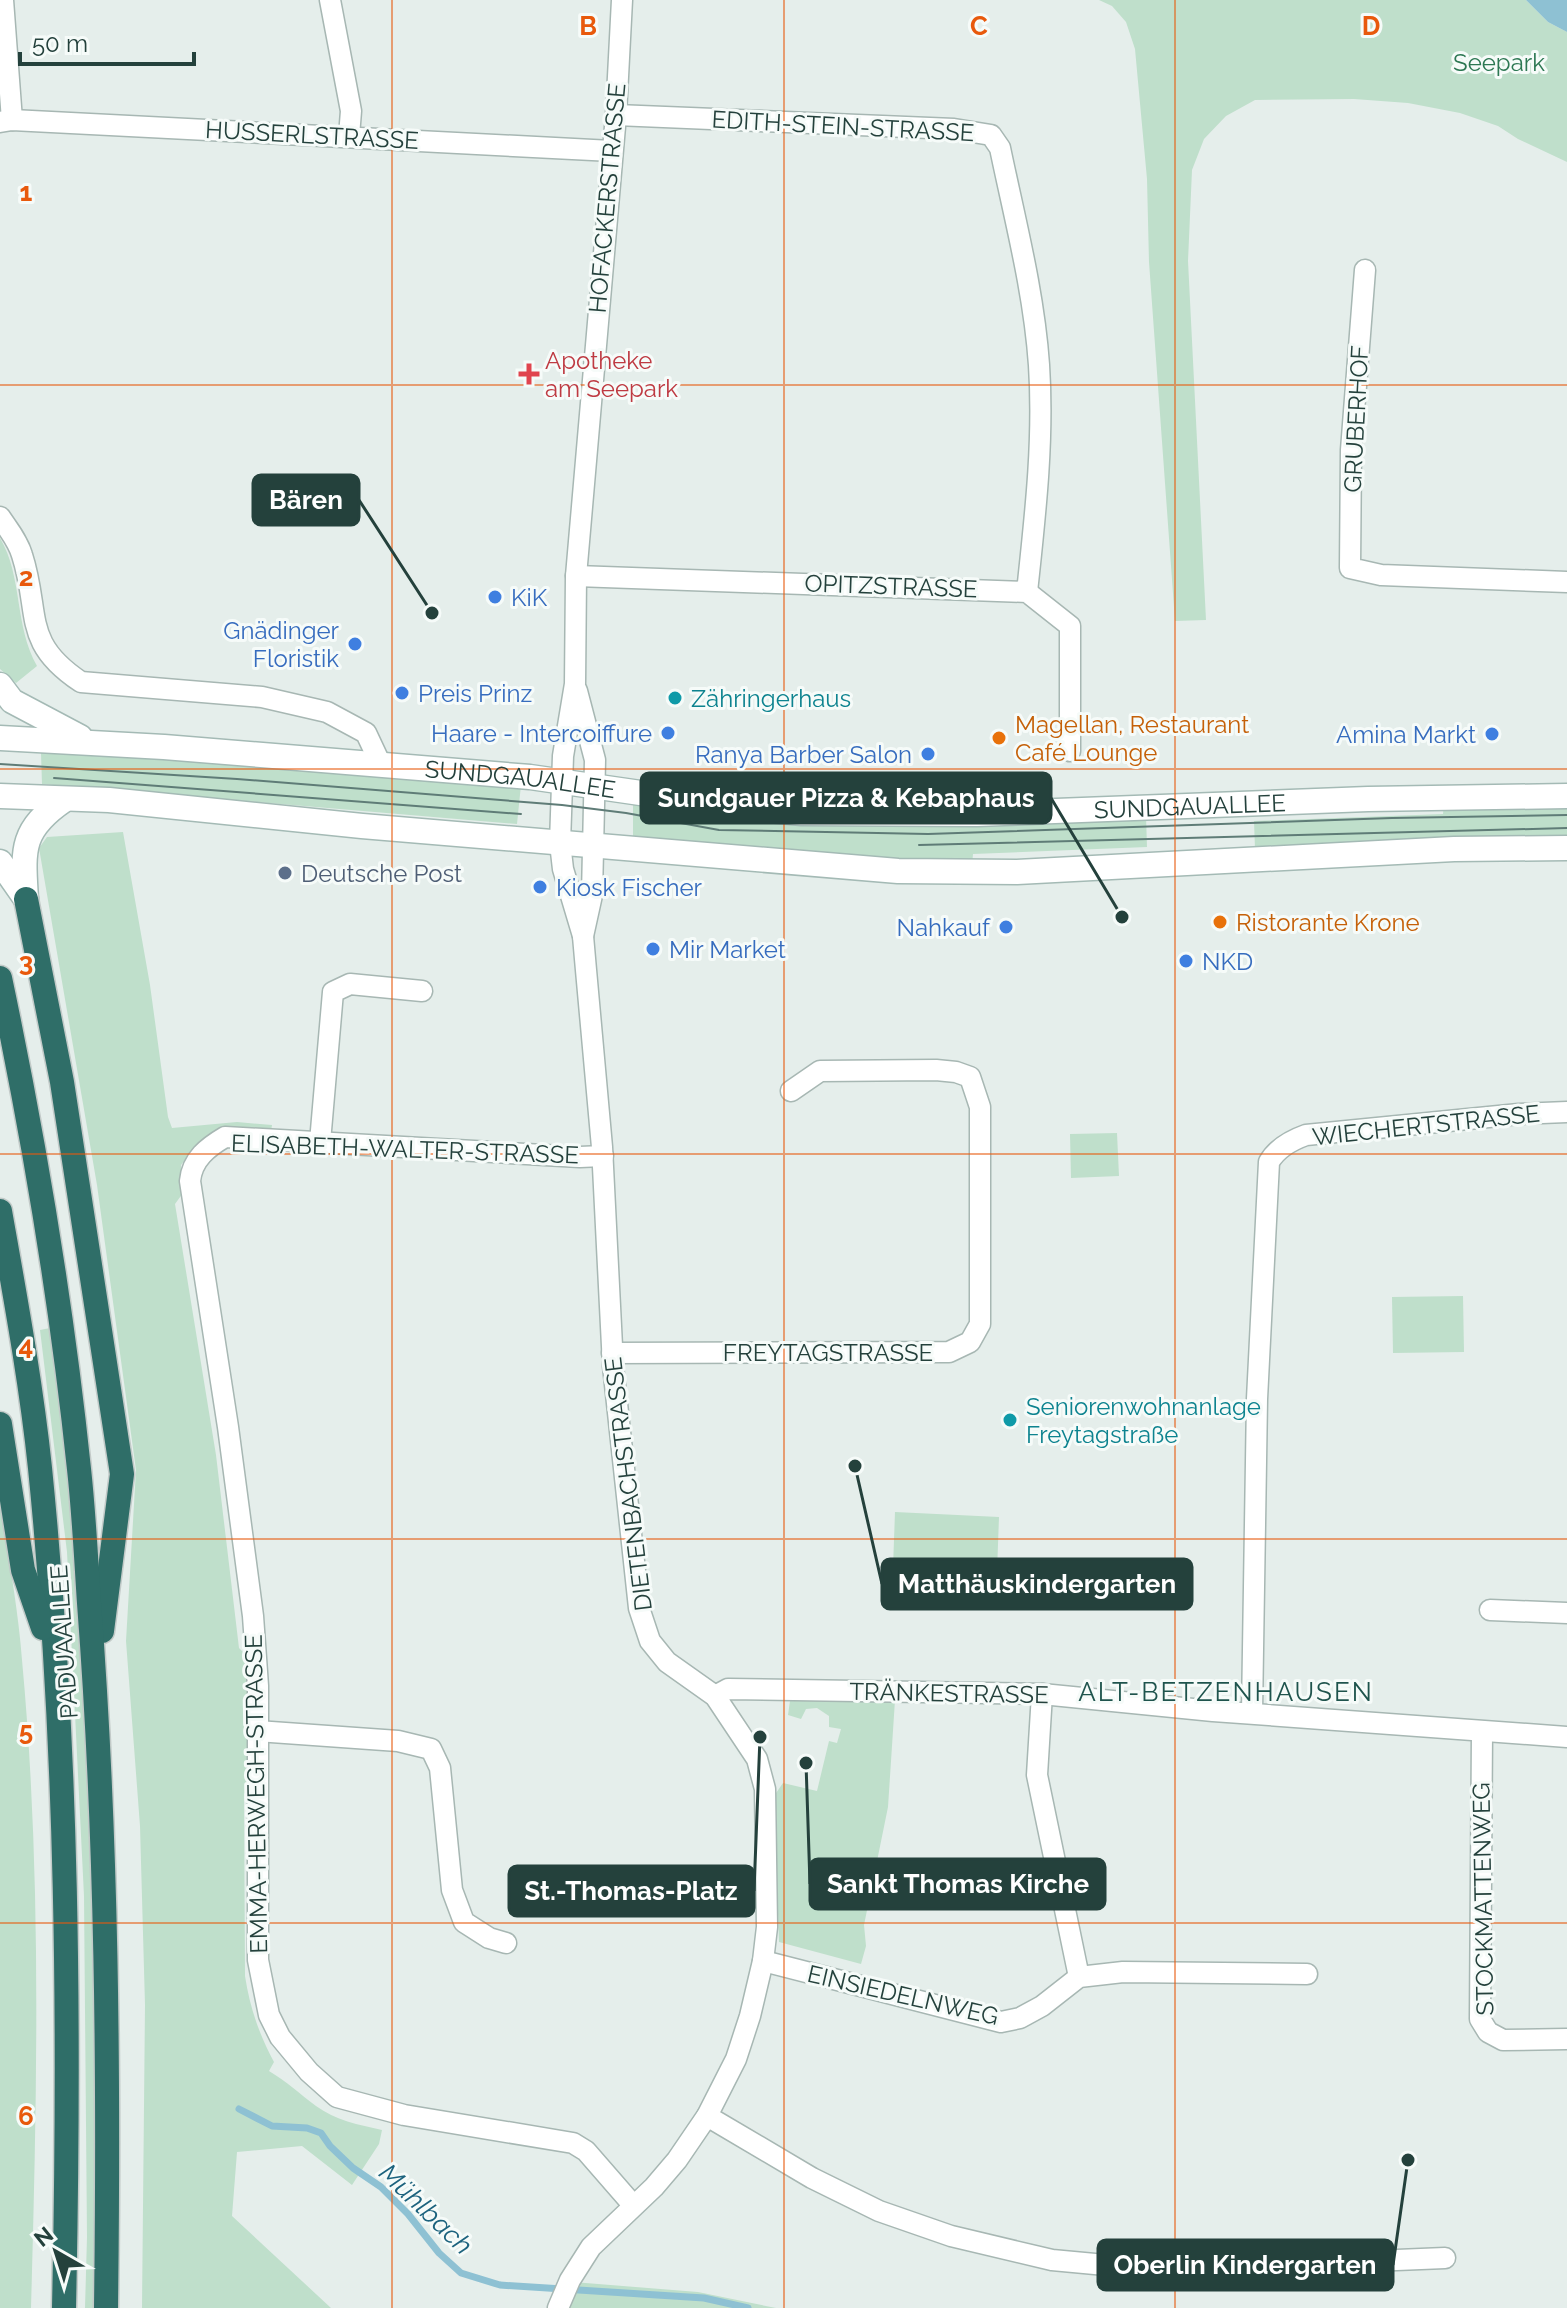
<svg xmlns="http://www.w3.org/2000/svg" width="1567" height="2308" viewBox="0 0 1567 2308" font-family="Raleway,sans-serif">
<style>
.green{fill:#bfdfcb}
.water{fill:#8ec1d3}
.lines{fill:none;stroke-linecap:round;stroke-linejoin:round}
.stream{stroke:#8ec1d3;stroke-width:7}
.street-casing{stroke:#a7b7b3;stroke-width:23}
.secondary-casing{stroke:#a4bab5;stroke-width:27}
.highway-casing{stroke:#c2cac8;stroke-width:27}
.street{stroke:#fff;stroke-width:20}
.secondary{stroke:#fff;stroke-width:24}
.highway{stroke:#2f6e68;stroke-width:24}
.tram{stroke:#5f7c77;stroke-width:2}
.grid{fill:none;stroke:#e8590c;stroke-width:2;stroke-opacity:0.55}
.health-dot{fill:#e0444e;stroke:#f6fbf9;stroke-width:3}
.shop-dot{fill:#3f7fe0;stroke:#f6fbf9;stroke-width:3}
.culture-dot{fill:#0f9aa8;stroke:#f6fbf9;stroke-width:3}
.food-dot{fill:#e8710a;stroke:#f6fbf9;stroke-width:3}
.service-dot{fill:#5c6f8a;stroke:#f6fbf9;stroke-width:3}
.labels{text-anchor:middle;dominant-baseline:central;stroke-width:6;stroke-linejoin:round;paint-order:stroke}
.park-label{font-size:24px;fill:#2d7853;stroke:#f6fbf9}
.street-label{font-size:24px;fill:#24413c;stroke:#f6fbf9}
.health-label{font-size:24px;fill:#be3a42;stroke:#f6fbf9;text-anchor:start}
.shop-label{font-size:24px;fill:#366cbe;stroke:#f6fbf9;text-anchor:start}
.culture-label{font-size:24px;fill:#0d838f;stroke:#f6fbf9;text-anchor:start}
.food-label{font-size:24px;fill:#c56008;stroke:#f6fbf9;text-anchor:start}
.service-label{font-size:24px;fill:#4e5e75;stroke:#f6fbf9;text-anchor:start}
.neighbourhood-label{font-size:26px;letter-spacing:2px;fill:#1f544d;stroke:#f6fbf9}
.water-label{font-size:26px;font-style:italic;fill:#1d637e;stroke:#f6fbf9}
.grid-label{font-size:26px;text-anchor:middle;font-weight:bold;fill:#e8590c;stroke:#f6fbf9;stroke-width:6;stroke-linejoin:round;paint-order:stroke}
.leader{fill:none;stroke:#24413c;stroke-width:3}
.callout-dot{fill:#24413c;stroke:#f6fbf9;stroke-width:3}
.callout{fill:#24413c;stroke:#24413c;stroke-width:3}
.callout-label{font-size:26px;text-anchor:middle;font-weight:bold;fill:#fff}
</style>
<rect width="100%" height="100%" fill="#e5eeeb"/>
<g class="green">
<polygon points="1099,0 1526,0 1548,22 1567,32 1567,162 1518,139 1498,126 1460,113 1408,103 1354,99 1255,100 1226,116 1204,139 1192,170 1188,261 1206,620 1175,621 1149,262 1147,179 1135,49 1126,22 1112,6"/>
<path d="M0 538C23 577 14 626 37 666L16 683 0 669Z"/>
<polygon points="41,753 112,754 473,785 521,785 517,824 42,784"/>
<polygon points="633,801 1146,816 1147,847 973,854 972,865 633,839"/>
<polygon points="1444,803 1567,805 1567,840 1255,849 1254,821 1443,814"/>
<path d="M123 832 150 985 168 1117 172 1128 237 1122 272 1125 271 1132 212 1134 196 1146 181 1165 183 1193 175 1204 216 1455 239 1648 247 1656 252 1784 244 1794 245 1976C250 2008 259 2034 274 2062L269 2071C286 2081 300 2094 316 2106 335 2120 359 2125 382 2130L379 2144 352 2185 302 2146 237 2152 232 2216 331 2308H142L145 2005 140 1826 126 1641 136 1470 97 1185 39 848 47 837Z"/>
<polygon points="1117,1133 1119,1176 1071,1178 1070,1134"/>
<polygon points="1463,1296 1464,1352 1393,1353 1392,1297"/>
<polygon points="50,1328 77,1549 94,1894 94,2308 85,2308 87,2237 84,1896 67,1552 40,1330"/>
<path d="M0 1503C8 1555 18 1607 22 1660 42 1875 37 2092 31 2308H0Z"/>
<polygon points="895,1512 999,1517 997,1572 893,1568"/>
<polygon points="801,1699 895,1700 888,1807 864,1925 866,1946 861,1964 779,1942 774,1796 783,1783 817,1791 829,1741 837,1743 841,1729 829,1727 829,1716 817,1708 806,1709 801,1719 788,1715 790,1701"/>
<polygon points="573,2282 698,2292 776,2308 569,2308"/>
</g>
<polygon class="water" points="1526,0 1567,0 1567,32 1548,22"/>
<g class="lines">
<polyline class="stream" points="239,2109 272,2126 307,2128 321,2133 330,2146 353,2168 381,2187 408,2214 439,2253 461,2273 500,2285 704,2298 748,2308"/>
<g class="street-casing">
<g id="street">
<polyline points="3,0 12,120"/>
<polyline points="330,0 351,111 349,136"/>
<path d="M616 115 954 129 991 135 1000 148C1015 220 1034 292 1039 365 1044 441 1035 517 1027 592"/>
<polyline points="0,122 12,120 612,151"/>
<polyline points="1365,270 1351,450 1350,568 1381,575 1567,582"/>
<path d="M0 517C8 529 18 541 22 555 41 614 21 642 81 682L262 697 327 712 366 733 381 765"/>
<polyline points="576,576 1027,592 1070,626 1070,751"/>
<polyline points="577,691 595,760 592,895 583,936"/>
<polyline points="320,1142 333,992 350,984 422,991"/>
<path d="M603 1156 580 1157 225 1137C208 1147 192 1159 190 1181L228 1427 253 1616 258 1686V1960L269 2015 280 2037 309 2072 337 2097 404 2115 573 2143 586 2151 633 2205"/>
<polyline points="612,1353 949,1352 970,1342 980,1324 980,1107 970,1077 956,1072 936,1070 820,1071 791,1091"/>
<polyline points="1490,1610 1567,1613"/>
<polyline points="1042,1694 1037,1775 1079,1977"/>
<polyline points="715,1696 728,1689 1042,1694 1213,1711 1567,1737"/>
<path d="M1252 1712 1257 1399 1269 1162C1277 1148 1292 1140 1306 1135L1519 1114 1567 1112"/>
<polyline points="257,1731 398,1741 431,1749 440,1768 452,1890 464,1922 489,1938 506,1943"/>
<polyline points="1482,1732 1480,2019 1488,2032 1503,2040 1567,2039"/>
<polyline points="763,1961 1001,2022 1020,2018 1042,2006 1079,1977 1123,1972 1307,1974"/>
<polyline points="707,2116 812,2178 879,2211 951,2236 1052,2260 1159,2270 1445,2258"/>
<polyline points="558,2308 570,2280 591,2247 654,2187 677,2160 707,2116 736,2059 750,2016 763,1961 767,1927 765,1789 757,1759 715,1696 667,1662 650,1641 639,1608 613,1366 602,1147 586,970 583,936 563,869 560,843 563,756 575,684 576,576 616,115 622,0"/>
</g>
</g>
<g class="secondary-casing">
<g id="secondary">
<polyline points="0,685 12,701 80,737"/>
<path id="s1" d="M0 738 164 747 530 777 744 808 802 813 977 814 1368 799 1567 796"/>
<polyline points="0,796 109,800 362,826 898,871 1017,872 1454,849 1567,848"/>
<polyline points="0,862 26,899"/>
<path d="M26 899C23 850 20 830 64 800"/>
</g>
</g>
<g class="highway-casing">
<g id="highway">
<polyline points="26,899 62,1082 122,1474 102,1631"/>
<path d="M0 978C34 1139 62 1306 79 1469 84 1514 86 1558 89 1603 107 1838 109 2073 106 2308"/>
<path d="M0 1211C15 1296 31 1382 40 1468 68 1746 70 2029 64 2308"/>
<polyline points="0,1424 23,1570 43,1628"/>
</g>
</g>
<use href="#street" class="street"/>
<use href="#secondary" class="secondary"/>
<use href="#highway" class="highway"/>
<g class="tram">
<polyline points="0,764 237,779 562,805 626,813 719,830 928,834 1392,818 1567,815"/>
<polyline points="54,778 521,814"/>
<polyline points="919,845 1567,828"/>
</g>
</g>
<path class="grid" d="M392 0V2308M784 0V2308M1175 0V2308M0 385H1567M0 769H1567M0 1154H1567M0 1539H1567M0 1923H1567"/>
<path class="health-dot" d="M525 362h8v8h8v8h-8v8h-8v-8h-8v-8h8z"/>
<g class="shop-dot">
<circle cx="495" cy="597" r="8"/>
<circle cx="355" cy="644" r="8"/>
<circle cx="402" cy="693" r="8"/>
<circle cx="668" cy="733" r="8"/>
<circle cx="1492" cy="734" r="8"/>
<circle cx="928" cy="754" r="8"/>
<circle cx="540" cy="887" r="8"/>
<circle cx="1006" cy="927" r="8"/>
<circle cx="653" cy="949" r="8"/>
<circle cx="1186" cy="961" r="8"/>
</g>
<g class="culture-dot">
<circle cx="675" cy="698" r="8"/>
<circle cx="1010" cy="1420" r="8"/>
</g>
<g class="food-dot">
<circle cx="999" cy="738" r="8"/>
<circle cx="1220" cy="922" r="8"/>
</g>
<circle class="service-dot" cx="285" cy="873" r="8"/>
<g class="labels">
<g class="park-label">
<text x="1499" y="62">Seepark</text>
</g>
<g class="street-label">
<text transform="translate(843 126) rotate(3)">EDITH-STEIN-STRASSE</text>
<text transform="translate(312 135) rotate(3)">HUSSERLSTRASSE</text>
<text transform="translate(607 198) rotate(-85)">HOFACKERSTRASSE</text>
<text transform="translate(1356 419) rotate(-87)">GRUBERHOF</text>
<text transform="translate(891 586) rotate(2)">OPITZSTRASSE</text>
<text stroke="none"><textPath href="#s1" startOffset="522">SUNDGAUALLEE</textPath></text>
<text stroke="none"><textPath href="#s1" startOffset="1194">SUNDGAUALLEE</textPath></text>
<text transform="translate(1426 1125) rotate(-6)">WIECHERTSTRASSE</text>
<text transform="translate(405 1149) rotate(2)">ELISABETH-WALTER-STRASSE</text>
<text x="828" y="1352">FREYTAGSTRASSE</text>
<text transform="translate(628 1484) rotate(-97)">DIETENBACHSTRASSE</text>
<text transform="translate(64 1642) rotate(-94)">PADUAALLEE</text>
<text transform="translate(949 1693) rotate(1)">TRÄNKESTRASSE</text>
<text transform="translate(256 1794) rotate(-91)">EMMA-HERWEGH-STRASSE</text>
<text transform="translate(1483 1899) rotate(-91)">STOCKMATTENWEG</text>
<text transform="translate(903 1995) rotate(13)">EINSIEDELNWEG</text>
</g>
<g class="health-label">
<text x="545" y="360">Apotheke<tspan x="545" dy="28">am Seepark</tspan></text>
</g>
<g class="shop-label">
<text x="511" y="597">KiK</text>
<text x="339" y="630" text-anchor="end">Gnädinger<tspan x="339" dy="28">Floristik</tspan></text>
<text x="418" y="693">Preis Prinz</text>
<text x="652" y="733" text-anchor="end">Haare - Intercoiffure</text>
<text x="1476" y="734" text-anchor="end">Amina Markt</text>
<text x="912" y="754" text-anchor="end">Ranya Barber Salon</text>
<text x="556" y="887">Kiosk Fischer</text>
<text x="990" y="927" text-anchor="end">Nahkauf</text>
<text x="669" y="949">Mir Market</text>
<text x="1202" y="961">NKD</text>
</g>
<g class="culture-label">
<text x="691" y="698">Zähringerhaus</text>
<text x="1026" y="1406">Seniorenwohnanlage<tspan x="1026" dy="28">Freytagstraße</tspan></text>
</g>
<g class="food-label">
<text x="1015" y="724">Magellan, Restaurant<tspan x="1015" dy="28">Café Lounge</tspan></text>
<text x="1236" y="922">Ristorante Krone</text>
</g>
<g class="service-label">
<text x="301" y="873">Deutsche Post</text>
</g>
<g class="neighbourhood-label">
<text x="1226" y="1692">ALT-BETZENHAUSEN</text>
</g>
<g class="water-label">
<text transform="translate(426 2209) rotate(44)">Mühlbach</text>
</g>
</g>
<g class="grid-label">
<text x="588" y="35">B</text>
<text x="979" y="35">C</text>
<text x="1371" y="35">D</text>
<text x="26" y="201">1</text>
<text x="26" y="586">2</text>
<text x="26" y="971">3</text>
<text x="26" y="1355">4</text>
<text x="26" y="1740">5</text>
<text x="26" y="2125">6</text>
</g>
<path class="leader" d="M432 613L359 500M1122 917L1051 798M855 1466L882 1584M806 1763L810 1884M760 1737L754 1891M1408 2160L1393 2265"/>
<g class="callout-dot">
<circle cx="432" cy="613" r="8"/>
<circle cx="1122" cy="917" r="8"/>
<circle cx="855" cy="1466" r="8"/>
<circle cx="806" cy="1763" r="8"/>
<circle cx="760" cy="1737" r="8"/>
<circle cx="1408" cy="2160" r="8"/>
</g>
<g class="callout">
<rect x="253" y="475" width="106" height="50" rx="8"/>
<rect x="641" y="773" width="410" height="50" rx="8"/>
<rect x="882" y="1559" width="310" height="50" rx="8"/>
<rect x="810" y="1859" width="295" height="50" rx="8"/>
<rect x="509" y="1866" width="245" height="50" rx="8"/>
<rect x="1098" y="2240" width="295" height="50" rx="8"/>
</g>
<g class="callout-label">
<text x="306" y="509">Bären</text>
<text x="846" y="807">Sundgauer Pizza &amp; Kebaphaus</text>
<text x="1037" y="1593">Matthäuskindergarten</text>
<text x="958" y="1893">Sankt Thomas Kirche</text>
<text x="631" y="1900">St.-Thomas-Platz</text>
<text x="1245" y="2274">Oberlin Kindergarten</text>
</g>
<g transform="translate(56 2252) rotate(321)" stroke="#f6fbf9" stroke-width="6" paint-order="stroke">
<path d="M0-6L14 30L0 20L-14 30Z" fill="#24413c"/>
<text y="-12" font-size="22" font-weight="bold" text-anchor="middle" fill="#24413c">N</text>
</g>
<path d="M20 52v12h174v-12" fill="none" stroke="#24413c" stroke-width="4"/>
<text x="32" y="52" font-size="24" fill="#24413c" stroke="#f6fbf9" stroke-width="6" paint-order="stroke">50 m</text>
</svg>
